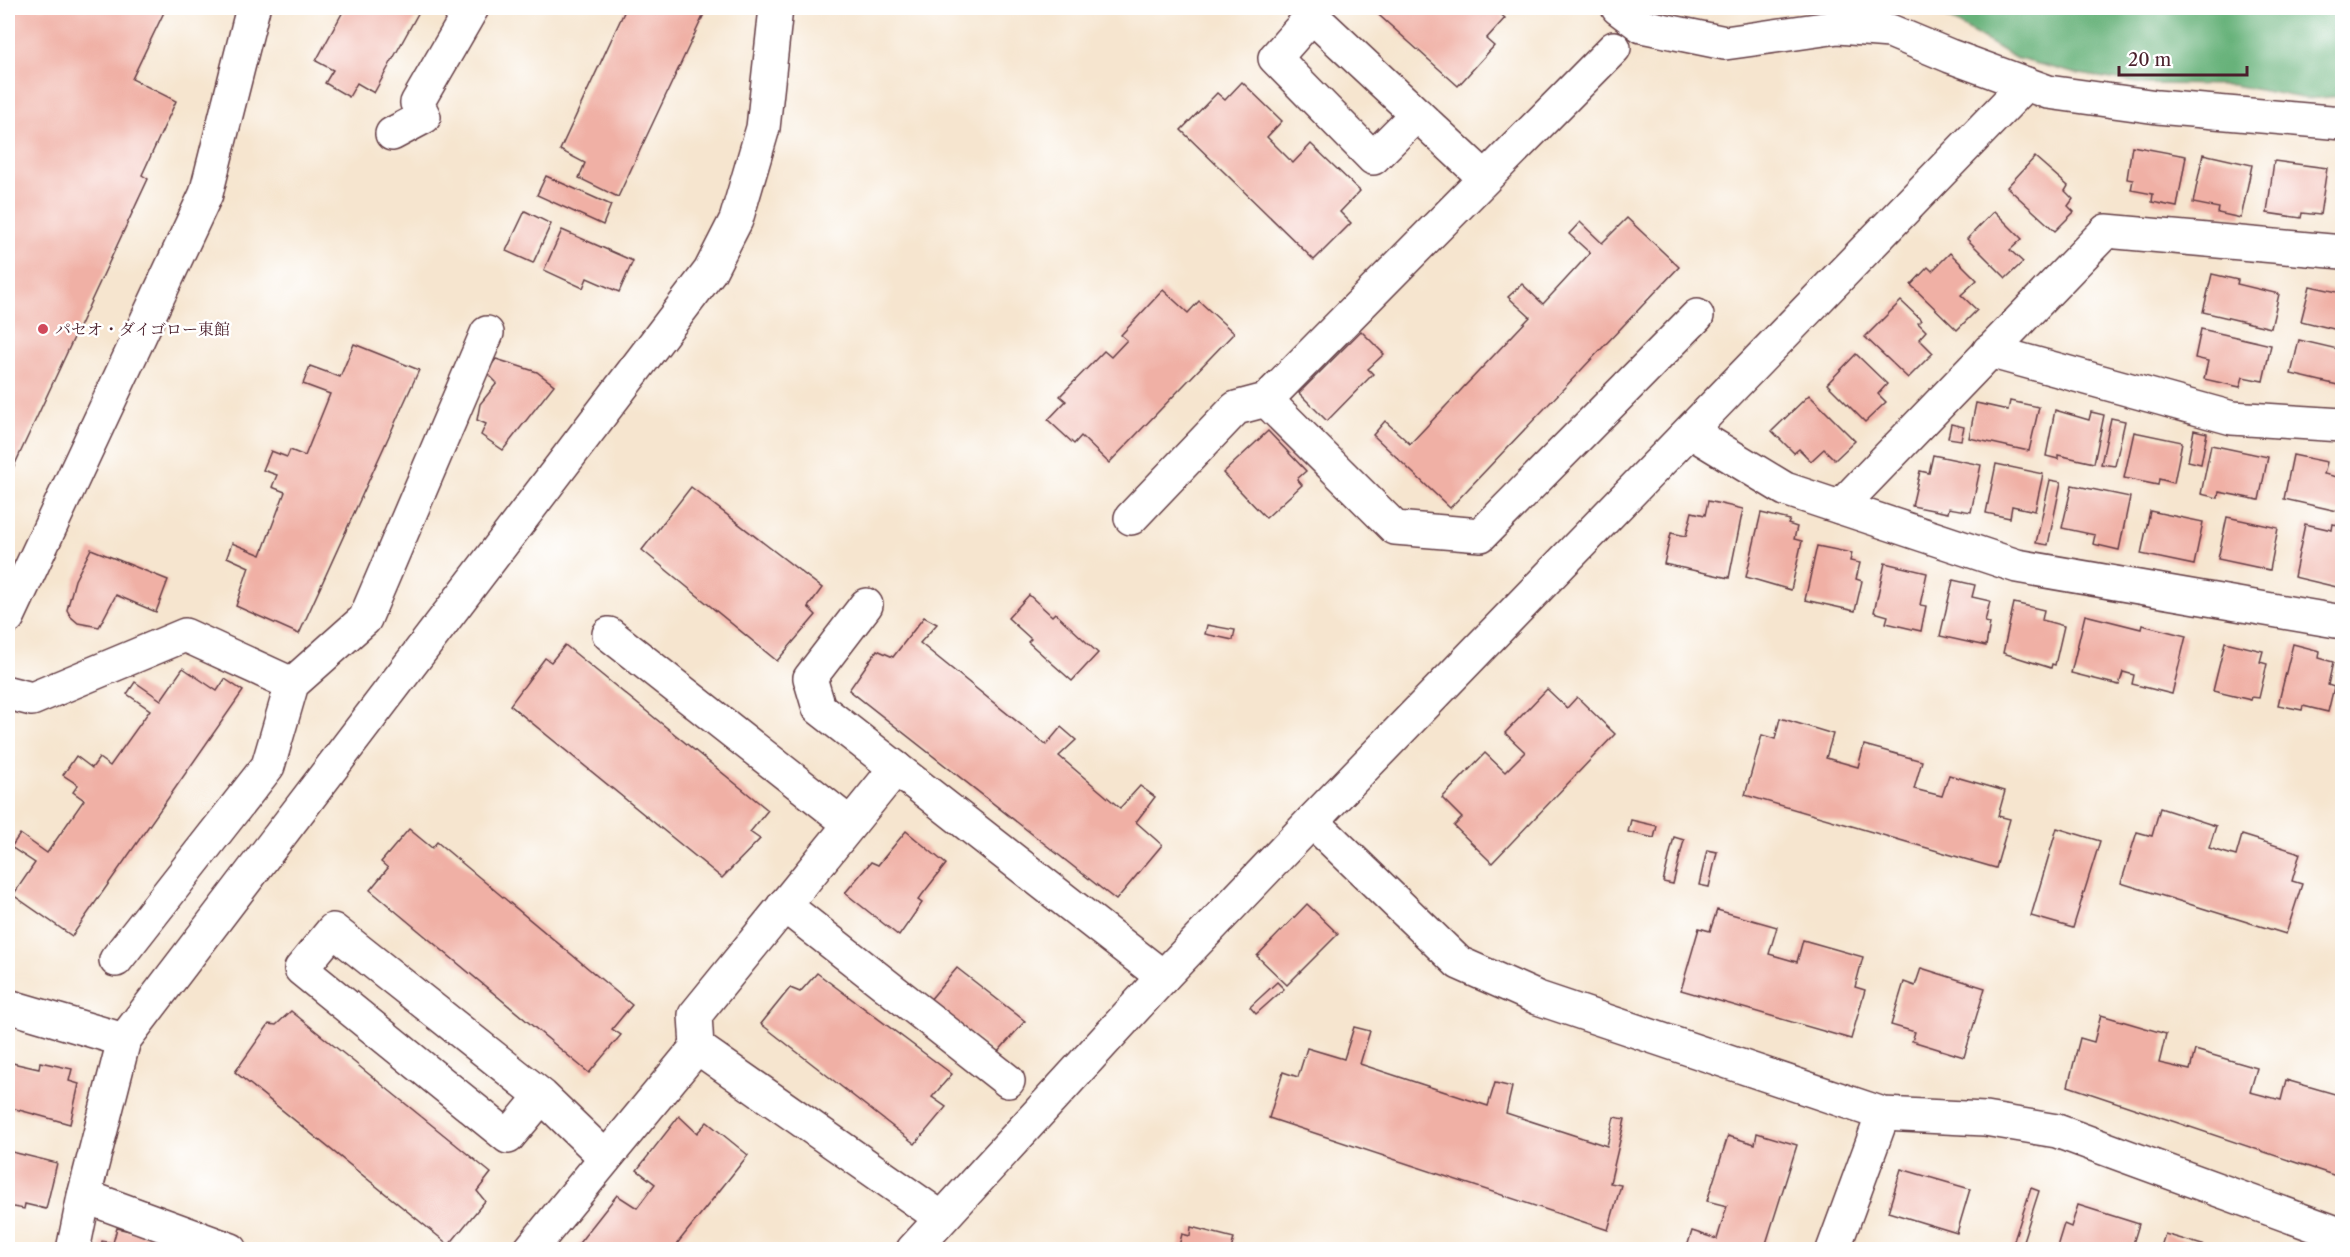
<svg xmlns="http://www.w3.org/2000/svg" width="2350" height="1257" viewBox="0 0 2350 1257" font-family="'Libre Caslon Text','Noto Serif JP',serif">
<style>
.forest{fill:#68b27a;stroke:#596852;stroke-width:1.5}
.building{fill:#f0b0a5}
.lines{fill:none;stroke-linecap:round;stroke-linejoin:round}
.minor-casing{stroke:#643d44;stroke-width:36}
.minor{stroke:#fff;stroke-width:33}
.poi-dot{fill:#d1495b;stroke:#fff;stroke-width:2}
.labels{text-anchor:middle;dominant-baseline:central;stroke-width:5;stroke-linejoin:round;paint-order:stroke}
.poi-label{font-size:16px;fill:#4a1f2b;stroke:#fff;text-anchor:start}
</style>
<rect width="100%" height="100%" fill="#fff"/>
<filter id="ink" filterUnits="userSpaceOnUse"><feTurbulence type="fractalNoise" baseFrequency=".0167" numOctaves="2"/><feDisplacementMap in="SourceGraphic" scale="12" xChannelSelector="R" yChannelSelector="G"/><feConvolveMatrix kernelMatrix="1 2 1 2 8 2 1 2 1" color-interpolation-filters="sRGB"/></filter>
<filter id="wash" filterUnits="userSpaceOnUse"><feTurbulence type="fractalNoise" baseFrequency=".008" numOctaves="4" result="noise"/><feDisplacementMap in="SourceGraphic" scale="24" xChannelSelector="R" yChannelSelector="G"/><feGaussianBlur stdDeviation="1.35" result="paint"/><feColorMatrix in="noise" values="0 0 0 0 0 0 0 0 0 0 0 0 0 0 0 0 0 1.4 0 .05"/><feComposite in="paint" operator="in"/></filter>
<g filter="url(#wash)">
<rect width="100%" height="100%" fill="#f6e5cf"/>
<polygon class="forest" points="1932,8 2342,8 2342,96 2307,99 2233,85 2144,84 2073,73 2015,58"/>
<g id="blocks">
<g class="building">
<polygon points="8,8 166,8 132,79 176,101 142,175 148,179 8,479"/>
<polygon points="345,8 421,8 374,93 357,83 349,97 325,83 333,70 316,61"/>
<polygon points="626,8 694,8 705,12 618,197 579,178 585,163 560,150"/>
<polygon points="1371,8 1494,8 1505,18 1486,39 1494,46 1458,86"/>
<polygon points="1242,82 1282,121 1267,137 1293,163 1311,144 1360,191 1340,212 1351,223 1314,260 1181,130 1217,93 1225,100"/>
<polygon points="2132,146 2186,156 2177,207 2152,202 2153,194 2131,190 2133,180 2127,179"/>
<polygon points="2203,154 2252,165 2241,218 2218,213 2219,208 2193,203"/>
<polygon points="2035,157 2068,186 2065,191 2073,199 2068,206 2074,212 2055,231 2007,187"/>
<polygon points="2274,161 2327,168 2320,215 2302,213 2301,218 2267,213"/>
<polygon points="546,176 611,205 603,225 537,195"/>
<polygon points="525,211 551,224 533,263 506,251"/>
<polygon points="1994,211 2022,239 2010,250 2023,262 2006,278 1967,239"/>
<polygon points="1627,218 1679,267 1450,508 1373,435 1385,421 1410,444 1530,317 1508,297 1522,284 1543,304 1590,253 1569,234 1580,222 1602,243"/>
<polygon points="562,230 633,261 619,292 587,278 583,288 544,270"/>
<polygon points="1950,253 1977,280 1961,295 1977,310 1957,330 1911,285 1928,267 1932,271"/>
<polygon points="2212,274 2238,280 2237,284 2279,294 2271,328 2203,312"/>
<polygon points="2310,286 2342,293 2342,331 2301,321"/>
<polygon points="1163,290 1188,313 1199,301 1234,333 1109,463 1081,436 1074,444 1048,420 1066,401 1060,396 1104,351 1111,357 1127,340 1121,335"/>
<polygon points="1901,301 1921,320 1918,323 1926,331 1919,339 1933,353 1908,378 1865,337"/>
<polygon points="2201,329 2271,345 2263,381 2243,377 2240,387 2204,379 2208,361 2195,358"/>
<polygon points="1361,331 1384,354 1368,369 1373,374 1327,421 1299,393"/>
<polygon points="2299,340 2342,350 2342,386 2291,374"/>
<polygon points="354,344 419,370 299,634 236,606 249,567 227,557 232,543 261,555 285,492 272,487 277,475 263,470 271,451 287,457 290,450 305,456 330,394 303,384 310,366 340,377"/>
<polygon points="1856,354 1887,384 1878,394 1886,402 1865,422 1827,384"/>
<polygon points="496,359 537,372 554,385 503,450 481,435 486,424 477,420 480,404 497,383 486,372"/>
<polygon points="1809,395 1855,441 1835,460 1824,449 1811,461 1799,449 1794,453 1772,431"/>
<polygon points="2010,401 2039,407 2029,451 1969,438 1976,403 2008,410"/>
<polygon points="2055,410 2089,420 2091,412 2104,415 2094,463 2058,455 2058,459 2046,456"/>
<polygon points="2111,418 2125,421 2115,466 2101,464"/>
<polygon points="1951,424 1964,427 1961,440 1948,438"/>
<polygon points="2194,430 2207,433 2201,464 2188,461"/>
<polygon points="1268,431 1306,471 1297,479 1302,485 1266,518 1223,473"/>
<polygon points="2134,432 2182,442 2174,483 2159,479 2158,485 2124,478"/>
<polygon points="2211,445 2268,457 2259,500 2219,492 2218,498 2201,494"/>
<polygon points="1933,455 1981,465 1971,512 1949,508 1948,513 1912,506 1920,471 1929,473"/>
<polygon points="2293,455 2327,462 2324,474 2342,478 2342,512 2284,499"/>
<polygon points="1996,464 2043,474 2035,511 2012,506 2010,518 1986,513"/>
<polygon points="2050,480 2061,482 2048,545 2036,543"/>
<polygon points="2072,485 2130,497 2119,550 2093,544 2095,535 2062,528"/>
<polygon points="691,487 822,588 808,607 816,615 777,661 642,550"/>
<polygon points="1708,501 1743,509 1729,578 1664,564 1671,533 1686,536 1692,512 1705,515"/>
<polygon points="2150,511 2203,522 2194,565 2141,554"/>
<polygon points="1761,513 1790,520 1788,524 1797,527 1794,539 1802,541 1791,590 1746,577"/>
<polygon points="2227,517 2278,528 2270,570 2218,559"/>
<polygon points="2305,524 2332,530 2333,524 2342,526 2341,588 2294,577"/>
<polygon points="1817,546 1852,553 1850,561 1860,563 1856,579 1862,581 1855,611 1805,600"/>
<polygon points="91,549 168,580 156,612 116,595 99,627 78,623 71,617 67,610 75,580"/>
<polygon points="1885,563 1927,573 1920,605 1926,606 1921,631 1886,623 1888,616 1874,612"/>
<polygon points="1953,580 1975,585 1972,597 1990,601 1985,622 1990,623 1986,646 1940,636"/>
<polygon points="1029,595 1052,616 1055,613 1098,653 1072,681 1028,642 1031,639 1008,618"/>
<polygon points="2014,603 2044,610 2042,620 2064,626 2055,665 2052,664 2051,668 2003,653"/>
<polygon points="2085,615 2141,629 2142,625 2186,636 2172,694 2132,684 2134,675 2123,672 2119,685 2071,673"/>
<polygon points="924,617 937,624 920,643 1046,745 1061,727 1076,740 1059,756 1120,808 1140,786 1155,797 1136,822 1162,845 1116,900 849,690 877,650 893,657"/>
<polygon points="1207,625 1235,630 1233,640 1205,634"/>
<polygon points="2225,642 2263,651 2260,662 2267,664 2259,698 2252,697 2251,700 2213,691"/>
<polygon points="2293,644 2320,651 2319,658 2333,662 2328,685 2334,687 2328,712 2303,706 2302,710 2278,705"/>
<polygon points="565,645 768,810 750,832 760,839 722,878 510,705 545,658 551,662"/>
<polygon points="183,668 217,691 225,679 243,691 72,936 13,895 35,863 11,847 20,834 47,853 84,800 73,792 78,785 63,775 76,756 92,768 99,758 110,766 150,710 127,694 135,682 161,700"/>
<polygon points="1547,689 1567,708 1577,697 1615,734 1492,863 1454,826 1462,818 1442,798 1485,753 1505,772 1525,752 1505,733"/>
<polygon points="1780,718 1833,734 1826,758 1858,767 1864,745 1922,761 1914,789 1942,796 1949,775 2005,791 1998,816 2010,819 1996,868 1745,795 1762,735 1775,739"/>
<polygon points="2160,808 2216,826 2209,848 2236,856 2242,835 2300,853 2292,881 2302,884 2286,934 2121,883 2137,832 2152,836"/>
<polygon points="1631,820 1657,826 1654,838 1628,832"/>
<polygon points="2057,828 2100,841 2073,928 2031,916"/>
<polygon points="409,829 432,848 437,842 632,1005 612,1029 621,1035 589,1073 370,890 388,868 381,862"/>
<polygon points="906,831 946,864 918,900 922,903 899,936 845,893 871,862 878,865"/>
<polygon points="1674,837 1684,840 1673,884 1663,882"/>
<polygon points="1707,850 1717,852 1709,887 1699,885"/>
<polygon points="1307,904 1338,934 1287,985 1257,956"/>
<polygon points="1717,910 1777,927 1769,954 1797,962 1803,940 1863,957 1855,987 1865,990 1851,1039 1681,990 1699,928 1710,931"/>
<polygon points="957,968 1025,1021 996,1054 929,1001"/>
<polygon points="1921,968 1985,988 1964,1057 1912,1041 1915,1032 1891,1025 1904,982 1915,986"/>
<polygon points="817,973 952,1074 932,1097 946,1107 915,1144 761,1024 790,988 800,992"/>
<polygon points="1277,982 1284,989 1256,1014 1250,1007"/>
<polygon points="291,1011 491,1173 477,1191 485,1201 449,1245 235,1072 269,1024 276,1025"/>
<polygon points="2101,1015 2166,1034 2159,1063 2190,1070 2195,1050 2257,1068 2250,1092 2281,1100 2286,1080 2342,1096 2342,1178 2068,1086 2080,1038 2094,1042"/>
<polygon points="1354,1027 1370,1031 1360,1064 1488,1106 1495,1083 1512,1087 1506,1113 1607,1146 1614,1117 1625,1119 1610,1183 1621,1185 1608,1230 1269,1118 1283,1072 1298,1077 1307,1048 1344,1059"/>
<polygon points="8,1062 39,1069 40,1062 72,1069 69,1081 79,1084 70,1124 8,1107"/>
<polygon points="679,1116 697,1133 707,1122 748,1155 672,1250 579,1250 576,1247 617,1195 637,1208 655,1184 637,1170"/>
<polygon points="1757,1133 1797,1145 1764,1250 1686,1250 1692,1231 1717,1239 1727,1206 1707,1201 1728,1136 1755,1144"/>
<polygon points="8,1151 57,1163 46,1209 25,1204 24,1209 8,1206"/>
<polygon points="1901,1169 1970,1189 1957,1233 1888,1212"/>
<polygon points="2031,1188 2039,1191 2020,1250 2011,1250"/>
<polygon points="2078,1205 2139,1224 2132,1247 2139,1250 2056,1250 2064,1224 2071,1227"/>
<polygon points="1191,1227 1234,1238 1231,1250 1178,1250 1182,1234 1190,1236"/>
<polygon points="117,1228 158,1238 155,1250 100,1250 102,1241 113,1243"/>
<polygon points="2165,1234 2216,1249 2216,1250 2160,1250"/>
</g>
</g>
</g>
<g filter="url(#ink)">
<use href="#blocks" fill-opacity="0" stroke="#643d44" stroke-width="1.5"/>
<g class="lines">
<g class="minor-casing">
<g id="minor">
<polyline points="1618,8 1642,26 1725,43 1838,27 1890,31 1950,56 2048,92 2157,107 2342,123"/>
<polyline points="1417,114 1373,158 1275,58 1312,16 1485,178"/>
<polyline points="392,134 424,117 417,103 472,8"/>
<polyline points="1989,351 2232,418 2342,425"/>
<polyline points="1266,400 1395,528 1481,535 1697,316"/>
<polyline points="1691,432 1785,489 2017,566 2342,622"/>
<polyline points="1840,507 2106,231 2342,252"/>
<polyline points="1131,518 1236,408 1266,400 1614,48"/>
<polyline points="866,605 810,678 819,708 1163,977"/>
<polyline points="8,617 206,194 253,8"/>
<polyline points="609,634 850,824"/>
<polyline points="8,693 32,699 185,635 292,684"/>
<polyline points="1312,821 1459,963 1538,998 1883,1114 1985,1119 2057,1131 2342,1235"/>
<polyline points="784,905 1008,1081"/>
<polyline points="116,960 268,766 292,684 365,619 487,333"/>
<polyline points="8,1006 124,1040"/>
<polyline points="697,1047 940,1217"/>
<polyline points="542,1096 508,1137 301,969 333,930 542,1096 605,1157"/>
<polyline points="84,1196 231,1250"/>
<polyline points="73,1250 84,1196 124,1040 710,271 736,220 763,128 776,8"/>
<polyline points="530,1250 697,1047 695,1015 896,768"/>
<polyline points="913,1250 1163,977 1312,821 2026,84"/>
<polyline points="1833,1250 1883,1114"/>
</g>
</g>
<use href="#minor" class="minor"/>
</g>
</g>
<circle class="poi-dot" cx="43" cy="329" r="6"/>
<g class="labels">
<g class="poi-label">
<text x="55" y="329">パセオ・ダイゴロー東館</text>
</g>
</g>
<rect width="2350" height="1257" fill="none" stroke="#fff" stroke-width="30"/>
<path d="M2119 66v9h128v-9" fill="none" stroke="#4a1f2b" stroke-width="3"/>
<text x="2128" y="66" font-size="18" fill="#4a1f2b" stroke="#ffffff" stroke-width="4.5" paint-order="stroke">20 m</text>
</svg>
